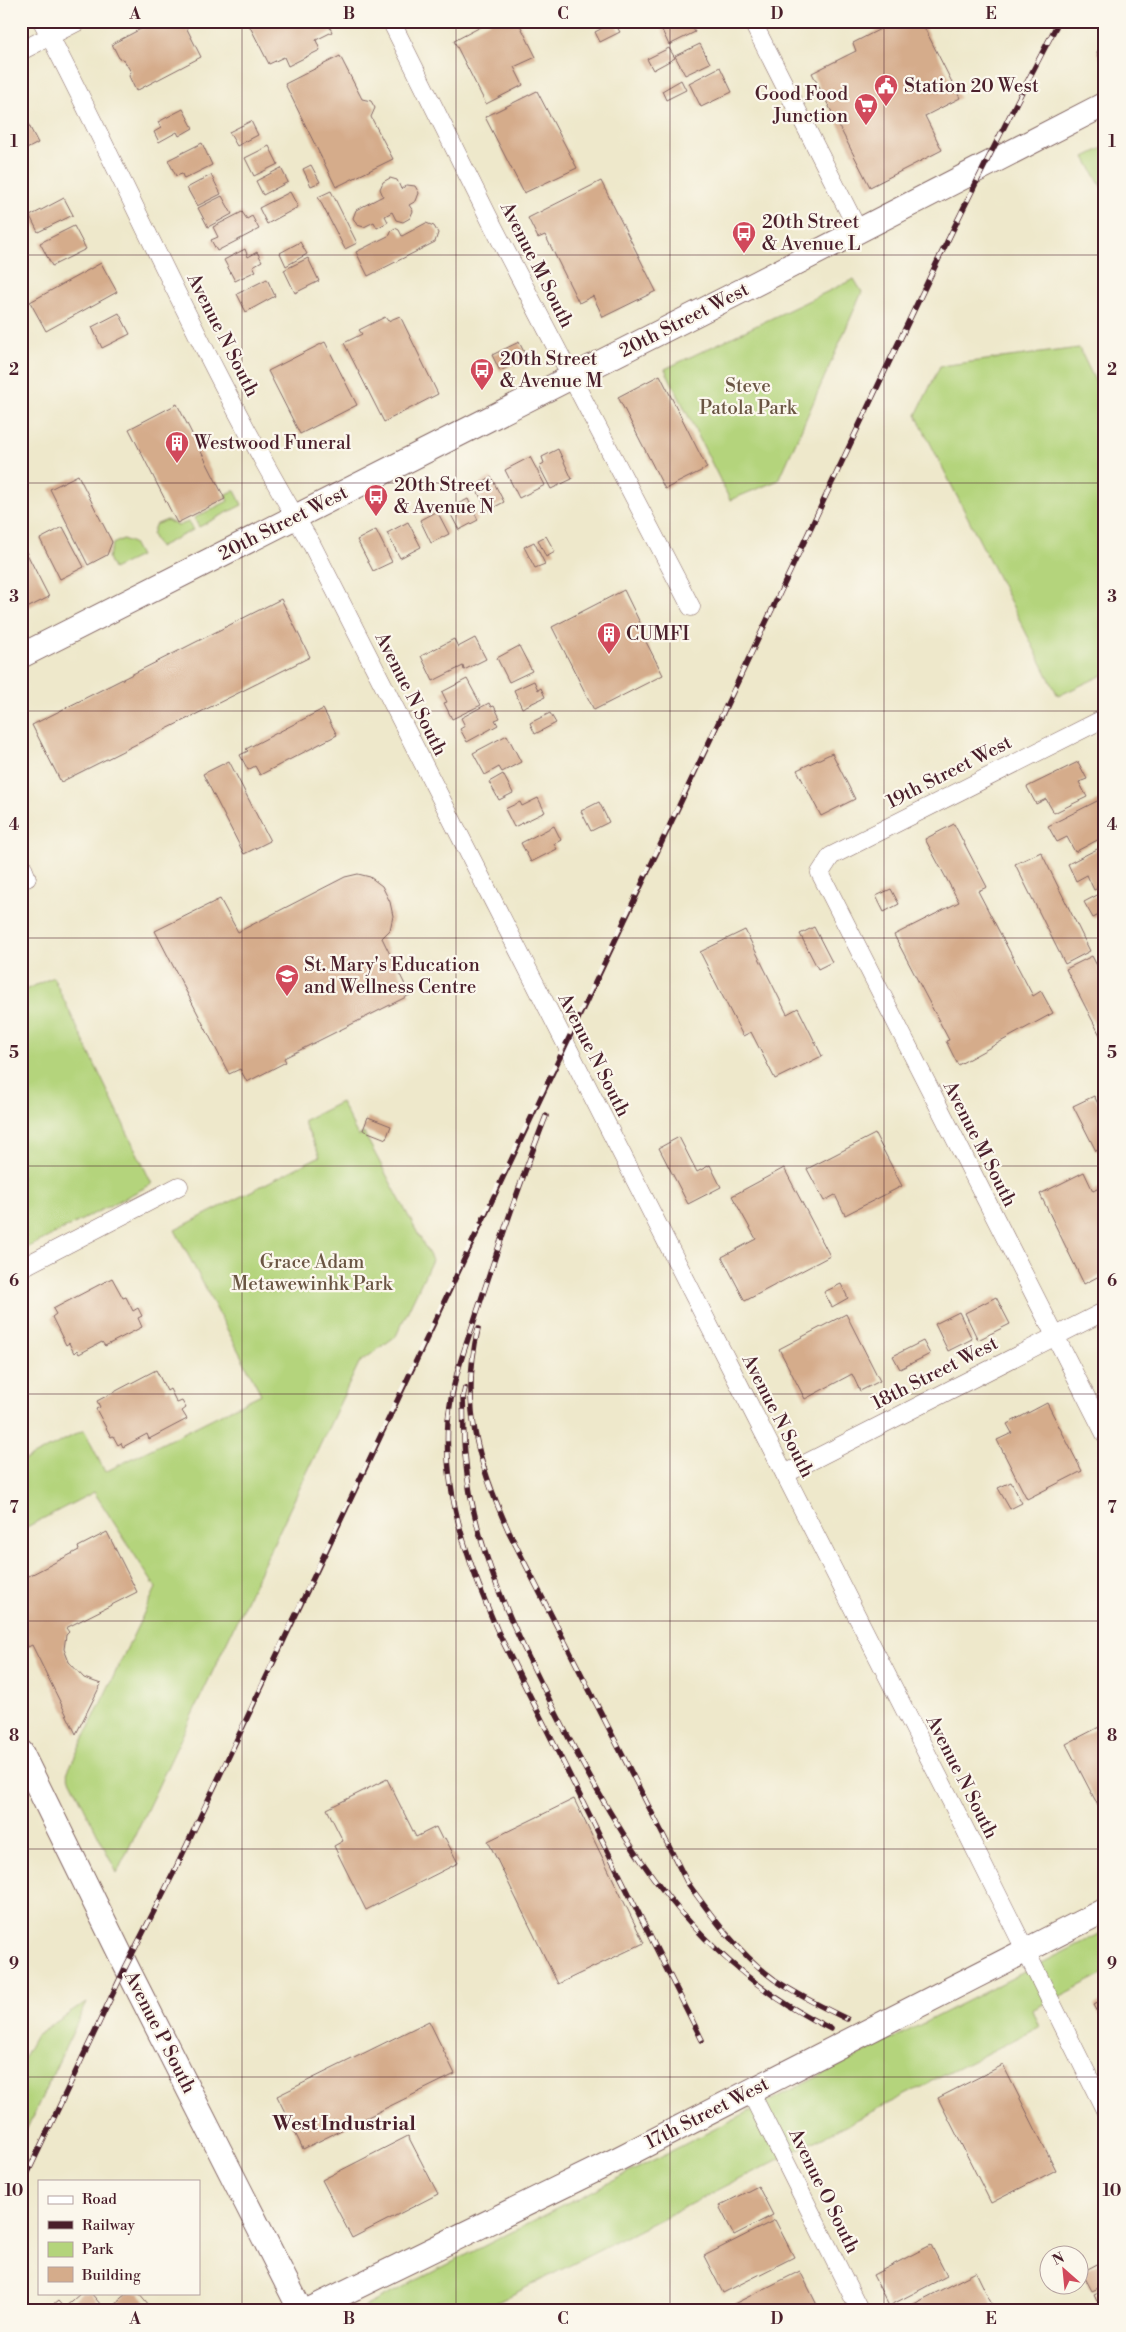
<svg xmlns="http://www.w3.org/2000/svg" width="1126" height="2332" viewBox="0 0 1126 2332" font-family="'Libre Bodoni',serif">
<style>
.green{fill:#b4d47b;stroke:#7f7a53}
.building{fill:#d5ac8b}
.lines{fill:none;stroke-linecap:round;stroke-linejoin:round}
.street-casing{stroke:#836563;stroke-width:19}
.secondary-casing{stroke:#836563;stroke-width:26}
.street{stroke:#fff;stroke-width:18}
.secondary{stroke:#fff;stroke-width:24}
.rail-casing{stroke:#4a1f2b;stroke-width:5.5}
.rail{stroke:#fbf7ec;stroke-width:4;stroke-dasharray:11;stroke-linecap:butt}
.grid{fill:none;stroke:#4a1f2b;stroke-width:1;stroke-opacity:0.55}
.labels{text-anchor:middle;dominant-baseline:central;stroke-width:4.5;stroke-linejoin:round;paint-order:stroke}
.poi-label{font-size:19px;fill:#4a1f2b;stroke:#fbf7ec;text-anchor:start}
.street-label{font-size:19px;fill:#4a1f2b;stroke:#fbf7ec}
.park-label{font-size:19px;fill:#6a5543;stroke:#fbf7ec}
.neighbourhood-label{font-size:20px;font-weight:bold;fill:#4a1f2b;stroke:#fbf7ec}
.neatline{fill:none;stroke:#4a1f2b;stroke-width:2}
.grid-label{font-size:16px;text-anchor:middle;font-weight:bold;fill:#4a1f2b}
</style>
<rect width="100%" height="100%" fill="#fbf7ec"/>
<filter id="ink" filterUnits="userSpaceOnUse"><feTurbulence type="fractalNoise" baseFrequency=".02" numOctaves="2"/><feDisplacementMap in="SourceGraphic" scale="10" xChannelSelector="R" yChannelSelector="G"/><feConvolveMatrix kernelMatrix="1 2 1 2 8 2 1 2 1" color-interpolation-filters="sRGB"/></filter>
<filter id="wash" filterUnits="userSpaceOnUse"><feTurbulence type="fractalNoise" baseFrequency=".0096" numOctaves="4" result="noise"/><feDisplacementMap in="SourceGraphic" scale="20" xChannelSelector="R" yChannelSelector="G"/><feGaussianBlur stdDeviation="1.12" result="paint"/><feColorMatrix in="noise" values="0 0 0 0 0 0 0 0 0 0 0 0 0 0 0 0 0 1.4 0 .05"/><feComposite in="paint" operator="in"/></filter>
<g filter="url(#wash)">
<rect width="100%" height="100%" fill="#eee8cb"/>
<g class="green">
<polygon points="1105,147 1105,194 1085,157"/>
<polygon points="854,279 862,292 779,480 730,500 665,369"/>
<polygon points="1079,348 1105,401 1105,674 1058,696 916,415 940,366"/>
<polygon points="235,490 242,505 199,527 194,518 228,501 225,495"/>
<polygon points="167,520 178,526 188,522 193,530 159,547 152,535 155,525"/>
<polygon points="123,539 133,543 140,556 113,569 108,558 113,544"/>
<polygon points="53,977 152,1184 21,1251 21,992"/>
<polygon points="341,1102 358,1136 364,1133 432,1260 396,1336 359,1363 117,1873 67,1773 156,1588 94,1492 21,1530 21,1462 84,1430 105,1472 261,1394 175,1230 320,1156 303,1121"/>
<polygon points="1105,1931 1105,1973 1032,2010 1039,2027 480,2311 356,2311"/>
<polygon points="87,2002 21,2141 21,2062 36,2035"/>
</g>
<g id="blocks">
<g class="building">
<polygon points="156,21 183,21 201,57 136,91 129,76 131,72 124,60 119,58 112,44"/>
<polygon points="247,21 327,21 332,32 316,40 320,50 288,66 284,57 269,64"/>
<polygon points="492,21 518,21 536,57 514,67 523,85 486,104 454,41"/>
<polygon points="670,21 697,21 691,24 695,32 669,45 660,26"/>
<polygon points="896,21 921,21 960,98 925,116 942,150 870,187 812,73 856,51 853,43"/>
<polygon points="614,22 620,32 600,42 595,32"/>
<polygon points="1105,39 1105,61 1102,63 1097,52"/>
<polygon points="700,44 710,63 685,75 675,56"/>
<polygon points="669,48 675,58 653,70 647,59"/>
<polygon points="340,56 362,99 371,101 375,108 371,117 393,159 336,187 285,84"/>
<polygon points="720,67 732,92 701,107 689,83"/>
<polygon points="681,80 686,90 666,100 662,91"/>
<polygon points="537,91 577,168 524,193 485,117"/>
<polygon points="183,109 193,128 179,136 177,132 159,142 154,132 161,128 158,122"/>
<polygon points="21,110 38,143 21,152"/>
<polygon points="251,121 258,135 237,146 229,132"/>
<polygon points="202,143 212,165 184,179 182,174 176,176 168,160"/>
<polygon points="269,146 278,164 254,176 245,158"/>
<polygon points="311,165 320,182 311,186 303,169"/>
<polygon points="281,168 288,182 263,195 256,181"/>
<polygon points="211,175 221,194 197,206 187,188"/>
<polygon points="390,178 397,180 401,189 407,185 415,186 419,193 416,201 409,205 413,211 410,218 403,222 396,220 392,212 385,216 388,222 377,228 374,222 364,227 357,225 353,218 356,210 383,196 380,189 383,182"/>
<polygon points="601,181 656,291 603,317 593,296 579,303 545,235 538,238 528,218"/>
<polygon points="331,191 357,243 345,249 318,197"/>
<polygon points="290,192 298,207 267,224 259,208"/>
<polygon points="222,196 232,214 208,227 198,208"/>
<polygon points="64,198 73,215 38,232 30,216"/>
<polygon points="242,212 247,219 252,216 259,229 217,251 211,240 218,237 213,227"/>
<polygon points="426,223 434,226 438,233 435,242 368,276 356,252 390,235 391,231 395,228 399,230 402,236"/>
<polygon points="74,226 86,249 52,266 40,243"/>
<polygon points="300,242 307,254 286,266 280,253"/>
<polygon points="245,249 248,257 257,252 262,261 253,266 256,271 235,281 224,260"/>
<polygon points="308,258 319,281 295,293 284,270"/>
<polygon points="101,263 117,292 46,331 30,302"/>
<polygon points="267,279 275,296 246,312 237,294"/>
<polygon points="119,313 130,334 102,348 92,327"/>
<polygon points="400,316 438,394 384,422 344,343 362,334 359,330 385,317 388,321"/>
<polygon points="325,342 357,405 300,434 268,371"/>
<polygon points="519,342 527,358 500,371 492,355"/>
<polygon points="660,375 707,468 665,489 618,397"/>
<polygon points="177,404 225,499 177,523 129,429"/>
<polygon points="558,449 572,479 551,489 539,466 544,463 542,457"/>
<polygon points="530,457 545,485 519,498 505,470"/>
<polygon points="78,475 112,542 107,555 88,565 50,489"/>
<polygon points="491,477 504,502 487,511 475,486"/>
<polygon points="468,499 478,520 459,530 448,509"/>
<polygon points="437,511 449,534 431,543 420,520"/>
<polygon points="408,522 421,547 400,558 387,533"/>
<polygon points="63,527 84,567 60,579 40,539"/>
<polygon points="376,530 392,562 373,571 357,540"/>
<polygon points="546,536 555,552 546,557 538,540"/>
<polygon points="21,542 49,597 21,611"/>
<polygon points="534,542 545,564 535,568 524,547"/>
<polygon points="624,590 645,633 642,634 663,675 594,710 552,627"/>
<polygon points="281,599 310,657 61,782 32,725"/>
<polygon points="475,638 486,659 464,670 463,666 433,681 421,656 454,639 458,647"/>
<polygon points="519,646 532,671 509,682 497,658"/>
<polygon points="467,679 481,705 452,719 444,703 447,702 442,692"/>
<polygon points="534,681 538,690 541,688 545,697 522,708 514,690"/>
<polygon points="489,703 491,707 494,706 500,718 495,720 498,725 467,742 460,729 465,726 461,718"/>
<polygon points="323,709 337,735 260,775 255,766 248,770 240,755 248,751 246,749"/>
<polygon points="550,713 556,723 535,734 530,723"/>
<polygon points="507,735 521,762 502,772 499,767 485,775 473,753"/>
<polygon points="832,753 855,799 821,816 797,770"/>
<polygon points="229,761 270,841 244,854 203,774"/>
<polygon points="1078,762 1087,779 1079,782 1087,797 1054,813 1046,799 1036,804 1027,787"/>
<polygon points="503,774 513,793 499,800 489,782"/>
<polygon points="538,798 545,812 514,827 505,809 520,802 522,806"/>
<polygon points="1099,800 1105,811 1105,818 1100,820 1105,829 1105,836 1075,852 1067,837 1057,842 1048,826"/>
<polygon points="599,802 609,822 591,831 581,811"/>
<polygon points="954,824 987,887 978,891 1033,996 1041,991 1053,1013 958,1065 946,1041 949,1040 894,935 959,902 925,839"/>
<polygon points="554,826 561,840 554,844 557,849 531,862 521,843"/>
<polygon points="1105,845 1105,885 1094,890 1087,875 1076,881 1068,864"/>
<polygon points="1041,852 1090,951 1065,964 1015,864"/>
<polygon points="358,874 370,877 382,886 390,902 393,916 390,930 382,938 410,995 284,1058 286,1062 247,1082 240,1069 229,1074 155,931 220,899 238,932 345,877"/>
<polygon points="891,889 899,904 884,912 876,896"/>
<polygon points="1105,891 1105,916 1103,913 1093,918 1084,902"/>
<polygon points="814,927 832,962 818,969 800,934"/>
<polygon points="745,930 787,1014 798,1008 822,1056 775,1079 751,1032 743,1036 700,952"/>
<polygon points="1092,956 1105,981 1105,1045 1066,969"/>
<polygon points="1094,1096 1105,1117 1105,1146 1096,1151 1073,1106"/>
<polygon points="368,1117 391,1126 386,1139 363,1130"/>
<polygon points="875,1134 902,1186 845,1215 835,1195 824,1201 807,1169"/>
<polygon points="679,1137 697,1172 710,1165 721,1187 688,1204 659,1148"/>
<polygon points="784,1168 830,1256 745,1301 722,1257 756,1239 732,1196"/>
<polygon points="1084,1172 1093,1191 1105,1185 1105,1273 1084,1284 1040,1194"/>
<polygon points="112,1278 123,1298 126,1297 133,1311 138,1308 142,1316 138,1318 142,1327 105,1346 102,1342 79,1354 77,1350 74,1353 69,1343 66,1345 52,1317 56,1314 53,1309"/>
<polygon points="841,1284 848,1298 832,1307 824,1292"/>
<polygon points="996,1297 1010,1324 978,1340 965,1313"/>
<polygon points="959,1312 972,1339 948,1351 935,1324"/>
<polygon points="846,1314 880,1381 860,1391 852,1374 805,1399 779,1349"/>
<polygon points="923,1341 930,1354 900,1369 893,1356"/>
<polygon points="156,1370 167,1391 170,1389 177,1403 182,1401 186,1408 182,1411 187,1419 149,1439 147,1434 123,1447 121,1443 118,1445 113,1436 111,1437 96,1409 100,1407 97,1401"/>
<polygon points="1047,1403 1082,1471 1027,1499 997,1440 1012,1433 1007,1424"/>
<polygon points="1011,1482 1022,1503 1010,1509 998,1488"/>
<polygon points="107,1532 137,1592 66,1628 69,1632 66,1635 64,1649 69,1662 84,1678 101,1684 76,1734 32,1645 28,1647 21,1634 21,1580 79,1550 78,1547"/>
<polygon points="1105,1724 1105,1819 1066,1744"/>
<polygon points="387,1779 416,1837 436,1827 442,1839 445,1838 458,1863 366,1910 334,1846 343,1841 327,1809"/>
<polygon points="574,1799 644,1943 558,1984 488,1841"/>
<polygon points="1105,1999 1105,2025 1094,2005"/>
<polygon points="429,2021 455,2074 303,2149 277,2096"/>
<polygon points="1003,2065 1056,2170 991,2203 938,2098"/>
<polygon points="408,2136 438,2194 352,2238 322,2180"/>
<polygon points="758,2186 773,2215 734,2235 719,2206"/>
<polygon points="775,2220 794,2257 723,2293 704,2256"/>
<polygon points="931,2245 947,2276 889,2306 873,2275"/>
<polygon points="1105,2260 1105,2285 1092,2291 1082,2272"/>
<polygon points="800,2271 820,2311 730,2311 728,2307"/>
<polygon points="976,2272 995,2311 910,2311 908,2307"/>
<polygon points="1105,2289 1105,2311 1102,2311 1094,2294"/>
<polygon points="81,2293 91,2293 106,2311 46,2311 58,2301 64,2308"/>
<polygon points="128,2293 139,2293 154,2311 107,2311"/>
</g>
</g>
</g>
<g filter="url(#ink)">
<use href="#blocks" fill-opacity="0" stroke="#836563" stroke-width="1"/>
<g class="lines">
<g class="street-casing">
<g id="street">
<path d="M42 21C133 195 210 377 312 545L951 1801 1105 2110"/>
<polyline points="391,21 493,226 691,607"/>
<polyline points="752,21 858,230"/>
<polyline points="21,51 79,21"/>
<polyline points="1105,718 831,856 820,873 1105,1434"/>
<polyline points="21,863 27,878"/>
<polyline points="21,1268 179,1186"/>
<polyline points="785,1474 1105,1311"/>
<polyline points="750,2091 860,2311"/>
</g>
</g>
<g class="secondary-casing">
<g id="secondary">
<polyline points="21,656 759,282 1105,104"/>
<polyline points="21,1752 126,1966 301,2311"/>
<polyline points="307,2311 620,2158 1105,1910"/>
</g>
</g>
<use href="#street" class="street"/>
<use href="#secondary" class="secondary"/>
<g class="rail-casing">
<g id="rail">
<path d="M546 1116C521 1179 500 1242 479 1306 467 1343 451 1382 448 1422 443 1496 470 1568 499 1634L702 2040"/>
<path d="M478 1329C460 1405 478 1463 509 1532L687 1882C713 1918 739 1954 775 1980 798 1995 822 2007 847 2019"/>
<path d="M465 1388 463 1397C464 1416 463 1435 465 1454 472 1549 517 1635 559 1719 625 1848 695 1963 831 2029"/>
<path d="M21 2187 126 1966 175 1870C365 1466 555 1062 748 660 850 447 948 230 1059 21"/>
</g>
</g>
<use href="#rail" class="rail"/>
</g>
</g>
<path class="grid" d="M242 21V2311M456 21V2311M670 21V2311M884 21V2311M21 255H1105M21 483H1105M21 711H1105M21 938H1105M21 1166H1105M21 1394H1105M21 1621H1105M21 1849H1105M21 2077H1105"/>
<defs>
<g id="civic-pin" transform="scale(1.25)"><path d="M0 17L-7.5 6A9.5 9.5 0 1 1 7.5 6Z" fill="#d1495b" stroke="#fbf7ec"/><path d="M-.6-6.5H3V-4.5H.6V-3L4-1V1h2V6H-6V1h2V-1L-.6-3ZM-1.2 2.5V6h2.4V2.5Z" fill="#fff"/></g>
<g id="supermarket-pin" transform="scale(1.25)"><path d="M0 17L-7.5 6A9.5 9.5 0 1 1 7.5 6Z" fill="#d1495b" stroke="#fbf7ec"/><path d="M-6-5.5h2.5l.6 2H6L4.5 2H-2.5L-4.4-4H-6ZM-1.5 3.2a1.3 1.3 0 1 0 .1 0ZM3 3.2a1.3 1.3 0 1 0 .1 0Z" fill="#fff"/></g>
<g id="bus-pin" transform="scale(1.25)"><path d="M0 17L-7.5 6A9.5 9.5 0 1 1 7.5 6Z" fill="#d1495b" stroke="#fbf7ec"/><path d="M-5-6H5V4H4V6H2V4H-2V6H-4V4H-5ZM-3.5-4V0h7V-4ZM-3.5 1.2v1.5H-2V1.2ZM2 1.2v1.5H3.5V1.2Z" fill="#fff"/></g>
<g id="building-pin" transform="scale(1.25)"><path d="M0 17L-7.5 6A9.5 9.5 0 1 1 7.5 6Z" fill="#d1495b" stroke="#fbf7ec"/><path d="M-4-6H4V6H1V3H-1V6H-4ZM-2.5-4.3h1.7v1.8h-1.7ZM.8-4.3h1.7v1.8H.8ZM-2.5-1h1.7V.8h-1.7ZM.8-1h1.7V.8H.8Z" fill="#fff"/></g>
<g id="school-pin" transform="scale(1.25)"><path d="M0 17L-7.5 6A9.5 9.5 0 1 1 7.5 6Z" fill="#d1495b" stroke="#fbf7ec"/><path d="M0-5L7-2L0 1L-7-2ZM-4 1L0 2.5L4 1V4Q0 6-4 4Z" fill="#fff"/></g>
</defs>
<g fill-rule="evenodd">
<use href="#civic-pin" x="886" y="86"/>
<use href="#supermarket-pin" x="866" y="105"/>
<use href="#bus-pin" x="744" y="233"/>
<use href="#bus-pin" x="482" y="370"/>
<use href="#building-pin" x="177" y="443"/>
<use href="#bus-pin" x="376" y="496"/>
<use href="#building-pin" x="609" y="634"/>
<use href="#school-pin" x="287" y="976"/>
</g>
<g class="labels">
<g class="poi-label">
<text x="904" y="86">Station 20 West</text>
<text x="848" y="94" text-anchor="end">Good Food<tspan x="848" dy="22">Junction</tspan></text>
<text x="762" y="222">20th Street<tspan x="762" dy="22">&amp; Avenue L</tspan></text>
<text x="500" y="359">20th Street<tspan x="500" dy="22">&amp; Avenue M</tspan></text>
<text x="194" y="443">Westwood Funeral</text>
<text x="394" y="485">20th Street<tspan x="394" dy="22">&amp; Avenue N</tspan></text>
<text x="626" y="634">CUMFI</text>
<text x="304" y="965">St. Mary's Education<tspan x="304" dy="22">and Wellness Centre</tspan></text>
</g>
<g class="street-label">
<text transform="translate(537 265) rotate(63)">Avenue M South</text>
<text transform="translate(684 320) rotate(-27)">20th Street West</text>
<text transform="translate(223 335) rotate(63)">Avenue N South</text>
<text transform="translate(283 523) rotate(-27)">20th Street West</text>
<text transform="translate(411 694) rotate(63)">Avenue N South</text>
<text transform="translate(949 772) rotate(-27)">19th Street West</text>
<text transform="translate(594 1055) rotate(63)">Avenue N South</text>
<text transform="translate(980 1144) rotate(63)">Avenue M South</text>
<text transform="translate(935 1373) rotate(-27)">18th Street West</text>
<text transform="translate(778 1416) rotate(63)">Avenue N South</text>
<text transform="translate(962 1777) rotate(63)">Avenue N South</text>
<text transform="translate(160 2032) rotate(63)">Avenue P South</text>
<text transform="translate(707 2113) rotate(-27)">17th Street West</text>
<text transform="translate(824 2191) rotate(64)">Avenue O South</text>
</g>
<g class="park-label">
<text x="748" y="386">Steve<tspan x="748" dy="22">Patola Park</tspan></text>
<text x="312" y="1262">Grace Adam<tspan x="312" dy="22">Metawewinhk Park</tspan></text>
</g>
<g class="neighbourhood-label">
<text x="344" y="2124">West Industrial</text>
</g>
</g>
<rect width="1126" height="2332" fill="none" stroke="#fbf7ec" stroke-width="55"/>
<rect x="38" y="2180" width="162" height="115" fill="#fbf7ec" stroke="#b4a19f"/>
<rect x="48" y="2196" width="25" height="8" fill="#ffffff" stroke="#b4a19f"/>
<text x="82" y="2204" font-size="15" fill="#4a1f2b">Road</text>
<rect x="48" y="2221" width="25" height="8" fill="#4a1f2b" stroke="#b4a19f"/>
<text x="82" y="2230" font-size="15" fill="#4a1f2b">Railway</text>
<rect x="48" y="2242" width="25" height="15" fill="#b4d47b" stroke="#b4a19f"/>
<text x="82" y="2254" font-size="15" fill="#4a1f2b">Park</text>
<rect x="48" y="2267" width="25" height="15" fill="#d5ac8b" stroke="#b4a19f"/>
<text x="82" y="2280" font-size="15" fill="#4a1f2b">Building</text>
<g transform="translate(1064 2270) rotate(333)"><circle r="24" fill="#fbf7ec" stroke="#b4a19f"/>
<path d="M0-4L9 19L0 12L-9 19Z" fill="#d1495b"/>
<text y="-8" font-size="14" font-weight="bold" text-anchor="middle" fill="#4a1f2b">N</text>
</g>
<rect x="28" y="28" width="1070" height="2276" class="neatline"/>
<g class="grid-label">
<text x="135" y="19">A</text>
<text x="349" y="19">B</text>
<text x="563" y="19">C</text>
<text x="777" y="19">D</text>
<text x="991" y="19">E</text>
<text x="14" y="147">1</text>
<text x="1112" y="147">1</text>
<text x="14" y="375">2</text>
<text x="1112" y="375">2</text>
<text x="14" y="602">3</text>
<text x="1112" y="602">3</text>
<text x="14" y="830">4</text>
<text x="1112" y="830">4</text>
<text x="14" y="1058">5</text>
<text x="1112" y="1058">5</text>
<text x="14" y="1286">6</text>
<text x="1112" y="1286">6</text>
<text x="14" y="1513">7</text>
<text x="1112" y="1513">7</text>
<text x="14" y="1741">8</text>
<text x="1112" y="1741">8</text>
<text x="14" y="1969">9</text>
<text x="1112" y="1969">9</text>
<text x="14" y="2196">10</text>
<text x="1112" y="2196">10</text>
<text x="135" y="2324">A</text>
<text x="349" y="2324">B</text>
<text x="563" y="2324">C</text>
<text x="777" y="2324">D</text>
<text x="991" y="2324">E</text>
</g>
</svg>
